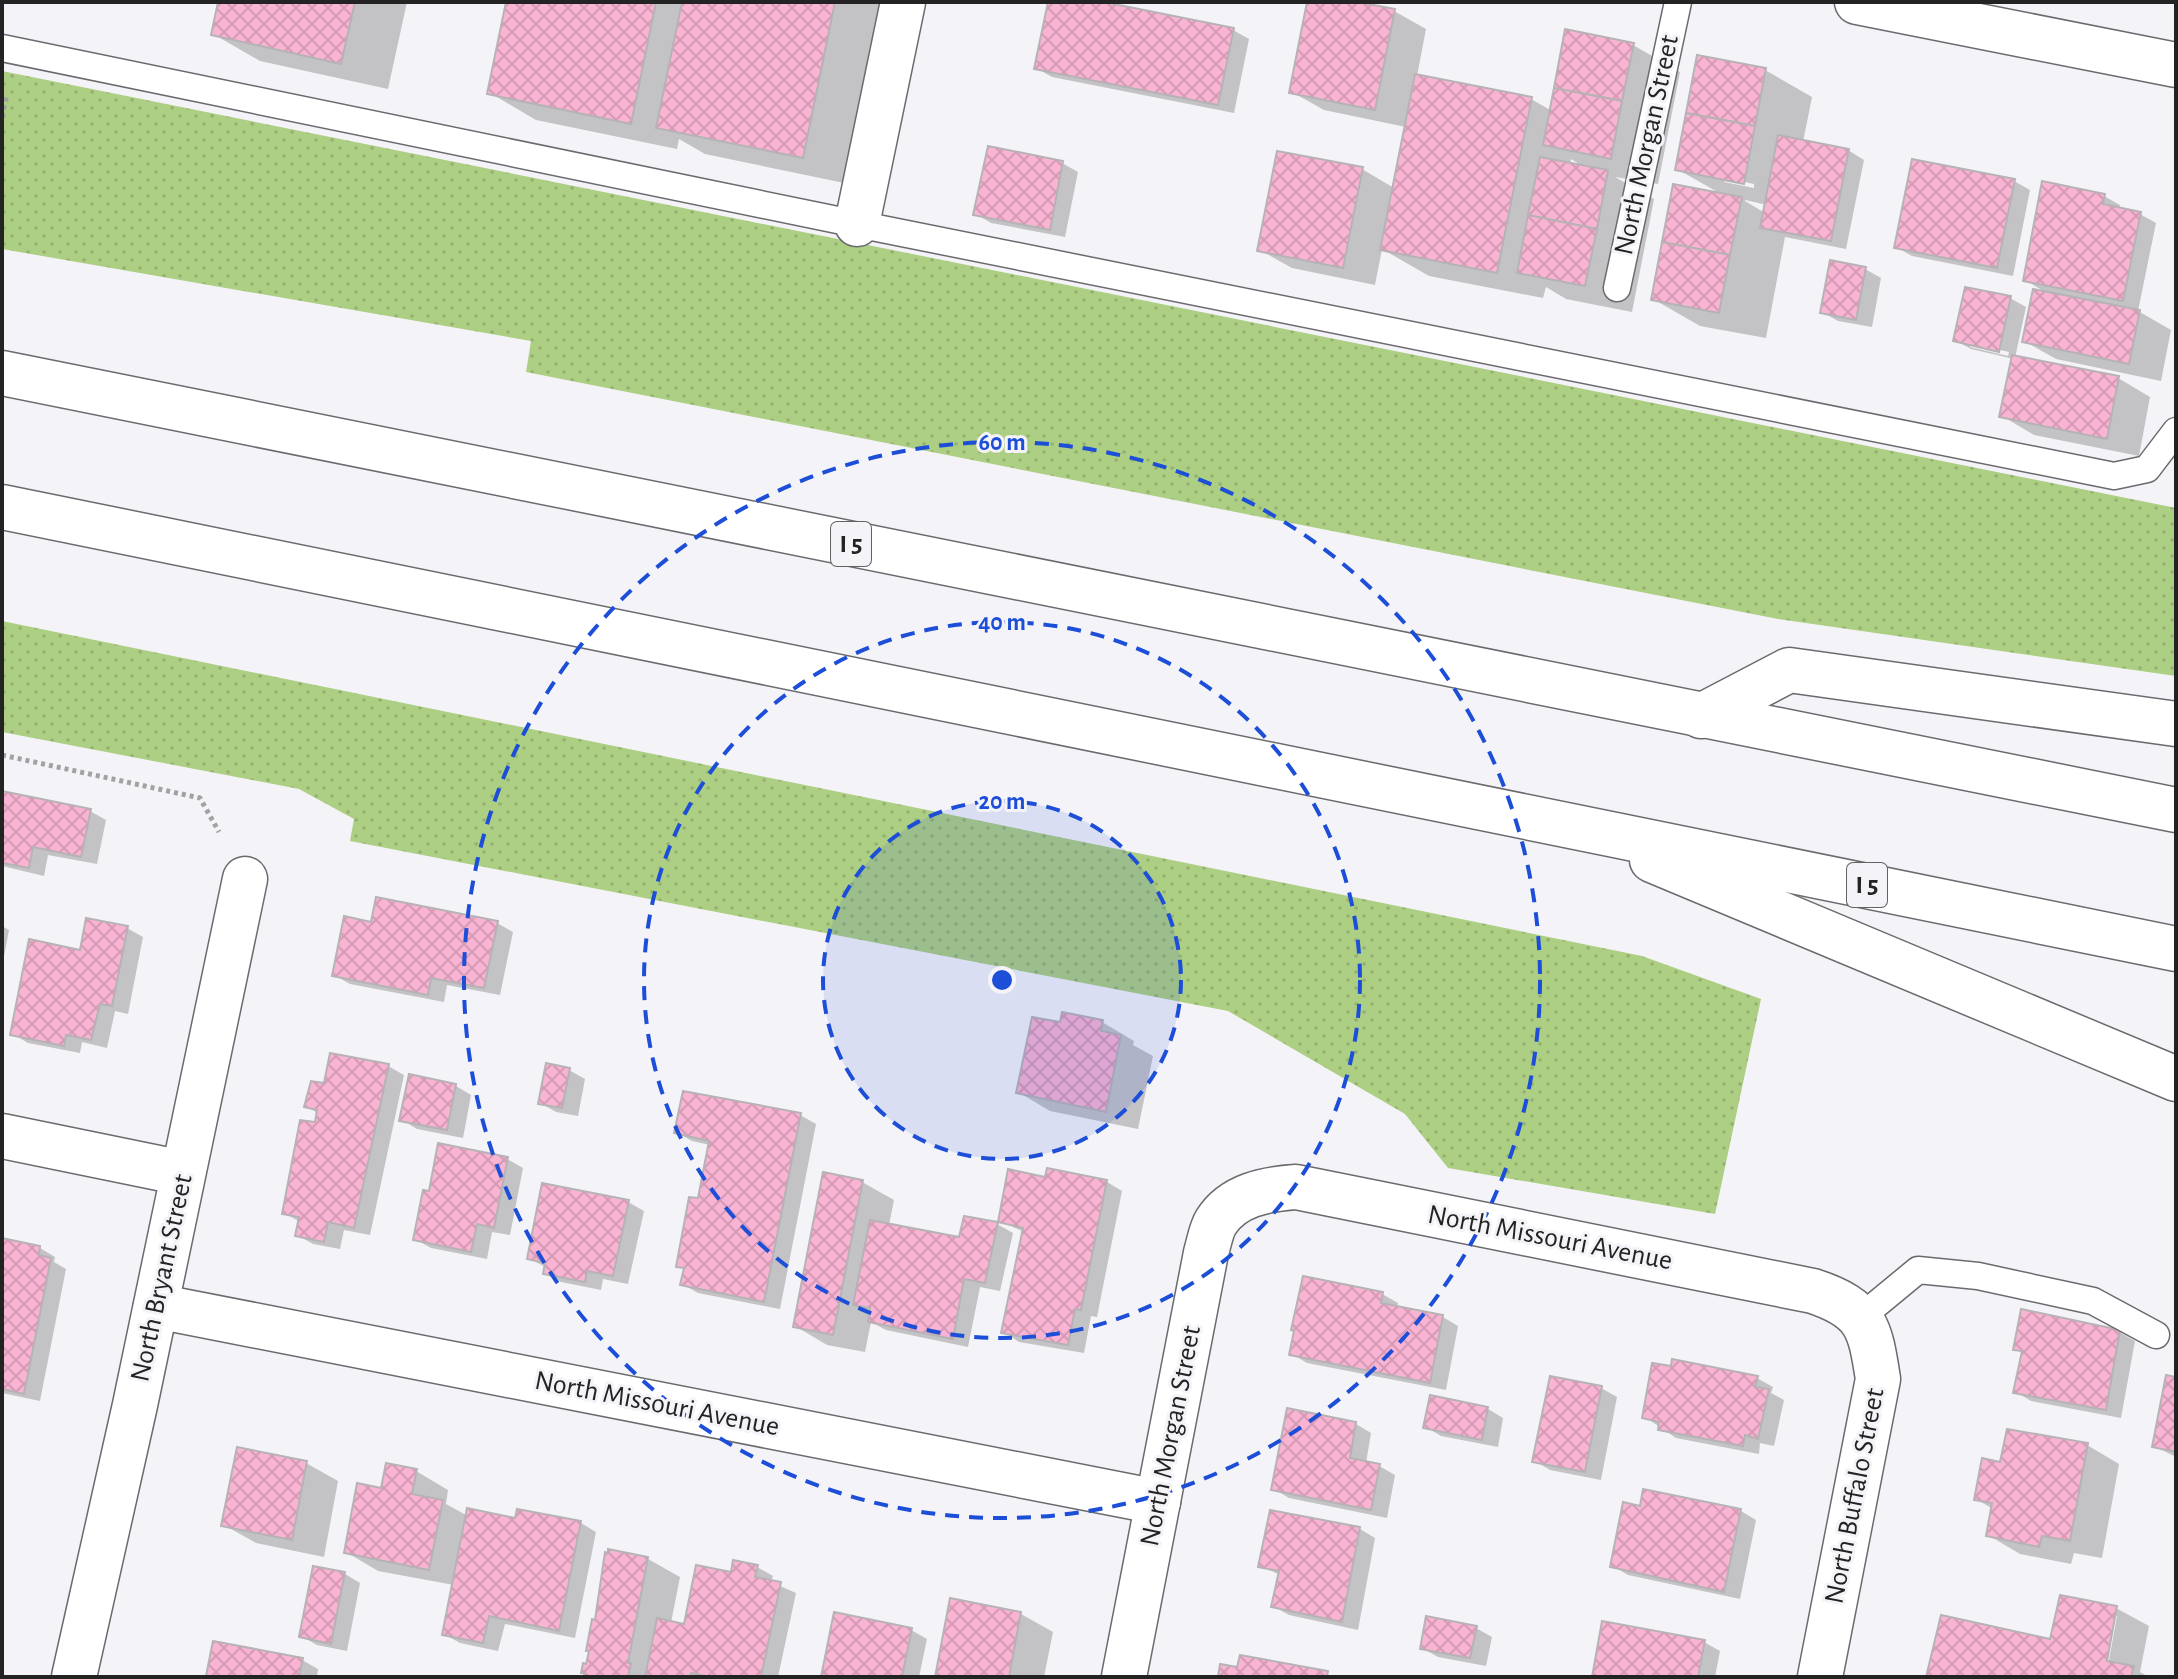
<svg xmlns="http://www.w3.org/2000/svg" width="2178" height="1679" viewBox="0 0 2178 1679" font-family="'Alegreya Sans',sans-serif">
<style>
.grass{fill:url(#grass-dots)}
.shadow{fill:#0003;fill-rule:evenodd}
.building{fill:url(#building-cross-hatch);stroke:#b7b3b5;stroke-width:2}
.lines{fill:none;stroke-linecap:round;stroke-linejoin:round}
.lane-casing{stroke:#6b6a6e;stroke-width:29}
.street-casing{stroke:#6b6a6e;stroke-width:47}
.highway-casing{stroke:#6b6a6e;stroke-width:47}
.path{stroke:#a2a1a4;stroke-width:5;stroke-dasharray:4 4;stroke-linecap:butt}
.lane{stroke:#fff;stroke-width:26}
.street{stroke:#fff;stroke-width:44}
.highway{stroke:#fff;stroke-width:44}
.ring{fill:none;stroke:#1d4ed8;stroke-width:4;stroke-dasharray:14 10}
.labels{text-anchor:middle;dominant-baseline:central;stroke-width:6;stroke-linejoin:round;paint-order:stroke}
.shield{fill:#f4f3f7;stroke:#626163;stroke-width:2}
.shield-label{font-size:26px;font-weight:bold;fill:#232324}
.street-label{font-size:28px;fill:#232324;stroke:#f4f3f7}
.centre{fill:#1d4ed8;stroke:#f4f3f7;stroke-width:4}
.ring-label{font-size:24px;text-anchor:middle;font-weight:bold;fill:#1d4ed8;stroke:#f4f3f7;stroke-width:6;stroke-linejoin:round;paint-order:stroke}
</style>
<defs>
<pattern id="grass-dots" width="8" height="8" patternUnits="userSpaceOnUse" patternTransform="scale(2)"><rect width="8" height="8" fill="#adcf83"/><path d="M2 2h.1M6 6h.1" fill="none" stroke="#95b171" stroke-width="1.8" stroke-linecap="round"/></pattern>
<pattern id="building-cross-hatch" width="8" height="8" patternUnits="userSpaceOnUse" patternTransform="scale(2)"><rect width="8" height="8" fill="#f9b4d3"/><path d="M0 0l8 8M0 8l8-8" fill="none" stroke="#d59ab5"/></pattern>
</defs>
<rect width="100%" height="100%" fill="#f4f3f7"/>
<g class="grass">
<polygon points="2,71 2176,508 2176,676 1778,619 526,372 531,341 2,249"/>
<polygon points="2,621 1642,956 1761,999 1715,1214 1448,1168 1405,1114 1228,1011 350,841 354,819 299,789 2,732"/>
</g>
<g class="shadow">
<polygon points="220,2 407,2 388,89 260,61 213,34"/>
<polygon points="508,2 887,2 849,184 705,154 679,139 677,149 536,120 490,93"/>
<polygon points="1050,2 1094,2 1233,30 1249,39 1234,113 1052,77 1036,68"/>
<path d="M1309 2H1348L1394 11 1426 29 1417 76 1531 99 1552 111 1633 45 1680 72 1658 184 1615 177 1654 199 1632 312 1566 299 1546 287 1543 298 1429 276 1382 249 1375 285 1292 268 1260 250 1362 169 1394 188 1406 127 1324 110 1292 92ZM1571 159 1584 167 1570 165Z"/>
<path d="M1765 70 1812 97 1803 142 1848 150 1864 160 1846 249 1785 237 1766 338 1700 326 1653 299 1721 194 1677 169ZM1724 178 1754 184V188L1724 182ZM1745 200 1767 205 1765 213 1745 201Z"/>
<polygon points="1062,163 1078,172 1065,237 991,223 976,214"/>
<polygon points="2014,181 2030,190 2013,276 1912,256 1896,247"/>
<polygon points="2104,196 2120,205 2119,210 2140,214 2156,223 2138,311 2171,330 2161,381 2056,359 2024,341 2047,293 2025,280"/>
<polygon points="1865,269 1881,278 1872,327 1838,321 1822,312"/>
<path d="M2010 298 2026 307 2015 358 2118 378 2150 397 2139 456 2034 435 2002 416 2014 359 1971 349 1955 340ZM1970 343 2009 352 2008 356 1970 347Z"/>
<polygon points="2,801 90,811 106,820 97,864 48,855 44,876 2,866"/>
<polygon points="497,923 513,932 500,995 447,985 444,1002 350,984 334,975 373,924"/>
<polygon points="2,926 9,930 2,967"/>
<polygon points="127,928 143,937 128,1014 115,1011 107,1048 82,1042 80,1053 28,1043 13,1034 81,952"/>
<polygon points="1102,1022 1134,1041 1133,1045 1153,1056 1138,1129 1050,1111 1018,1092 1061,1024"/>
<polygon points="388,1066 404,1075 370,1235 344,1230 340,1249 313,1244 297,1235 300,1222 284,1213 317,1125 319,1114 306,1106 325,1086"/>
<polygon points="569,1070 585,1079 578,1116 556,1112 540,1103"/>
<polygon points="410,1077 456,1086 471,1095 463,1138 417,1129 402,1120"/>
<polygon points="800,1115 816,1124 780,1309 698,1293 682,1284 686,1270 678,1266 700,1201 710,1145 692,1141 676,1132"/>
<polygon points="507,1159 523,1168 510,1235 492,1232 487,1259 431,1248 415,1239 430,1193"/>
<polygon points="1047,1179 1107,1182 1122,1191 1097,1317 1091,1316 1084,1353 1019,1342 1004,1332 1024,1232 1000,1221"/>
<polygon points="862,1182 894,1200 889,1225 961,1239 997,1224 1013,1233 1000,1291 980,1287 968,1347 886,1330 871,1322 865,1352 827,1345 795,1326"/>
<polygon points="628,1202 644,1211 628,1284 603,1279 601,1290 561,1282 545,1273 545,1267 529,1258"/>
<polygon points="2,1240 40,1248 55,1257 54,1262 66,1269 40,1401 2,1393"/>
<polygon points="1382,1294 1398,1303 1397,1308 1443,1317 1458,1326 1446,1390 1307,1363 1292,1354"/>
<polygon points="2119,1332 2135,1341 2121,1418 2031,1401 2016,1392 2023,1353 2015,1349"/>
<polygon points="1757,1378 1773,1387 1771,1393 1784,1400 1774,1446 1760,1443 1759,1454 1676,1438 1645,1417"/>
<polygon points="2176,1379 2176,1457 2154,1446"/>
<polygon points="1601,1388 1617,1397 1601,1480 1550,1470 1535,1461"/>
<polygon points="1488,1409 1503,1418 1498,1447 1441,1436 1426,1427"/>
<polygon points="1289,1411 1356,1424 1371,1433 1366,1463 1379,1466 1395,1475 1387,1518 1289,1498 1274,1489"/>
<polygon points="2087,1445 2119,1464 2102,1558 2074,1553 2071,1564 2020,1554 1988,1535 1993,1509 1976,1499 2002,1464"/>
<polygon points="306,1463 338,1481 324,1557 256,1543 224,1525"/>
<polygon points="416,1471 448,1490 446,1504 468,1516 517,1520 518,1511 581,1523 596,1532 575,1638 505,1624 498,1651 460,1643 444,1634 454,1585 378,1571 346,1552 382,1490"/>
<polygon points="1644,1491 1741,1511 1756,1520 1740,1599 1628,1575 1613,1566 1641,1508"/>
<polygon points="1271,1512 1360,1529 1375,1538 1358,1630 1289,1615 1273,1606 1280,1575 1261,1566"/>
<polygon points="610,1552 648,1559 680,1577 671,1623 686,1626 732,1575 757,1567 773,1576 771,1582 796,1593 778,1677 586,1677"/>
<polygon points="345,1574 360,1583 347,1651 317,1645 301,1636"/>
<path d="M2116 1608 2149 1626 2140 1672 2149 1677H1929L2051 1642ZM2113 1616H2117L2107 1671 2103 1670Z"/>
<polygon points="1021,1614 1053,1632 1044,1677 937,1677"/>
<polygon points="1476,1628 1492,1637 1486,1666 1438,1657 1422,1648"/>
<polygon points="911,1630 927,1639 919,1677 823,1677"/>
<polygon points="1704,1642 1720,1651 1715,1677 1594,1677"/>
<polygon points="302,1660 318,1669 317,1677 209,1675"/>
</g>
<g class="building">
<polygon points="218,2 355,2 341,64 211,35"/>
<polygon points="506,2 656,2 631,124 487,94"/>
<polygon points="682,2 835,2 803,158 656,128"/>
<polygon points="1048,2 1104,2 1234,28 1218,105 1034,69"/>
<polygon points="1307,2 1358,2 1395,9 1375,110 1289,93"/>
<polygon points="1565,29 1634,43 1622,101 1554,88"/>
<polygon points="1697,55 1766,68 1755,126 1686,113"/>
<polygon points="1415,74 1532,97 1497,273 1380,250"/>
<polygon points="1554,88 1622,101 1611,159 1543,145"/>
<polygon points="1686,113 1755,126 1744,184 1675,170"/>
<polygon points="1778,135 1849,149 1831,241 1760,228"/>
<polygon points="988,146 1063,161 1050,230 973,215"/>
<polygon points="1277,151 1363,167 1343,268 1257,251"/>
<polygon points="1540,157 1608,170 1597,229 1528,215"/>
<polygon points="1912,159 2015,179 1997,268 1894,248"/>
<polygon points="2042,181 2105,194 2103,204 2141,212 2123,301 2023,281"/>
<polygon points="1673,184 1742,197 1730,255 1662,242"/>
<polygon points="1528,215 1597,229 1585,286 1517,273"/>
<polygon points="1662,242 1730,255 1719,313 1651,300"/>
<polygon points="1830,260 1866,267 1856,320 1820,313"/>
<polygon points="1965,287 2011,296 1999,352 1953,341"/>
<polygon points="2033,289 2140,310 2129,364 2022,342"/>
<polygon points="2012,355 2119,376 2107,439 1999,417"/>
<polygon points="2,791 91,809 81,857 33,847 29,868 2,863"/>
<polygon points="376,897 498,921 484,988 431,978 428,995 332,976 344,916 371,922"/>
<polygon points="86,918 128,926 112,1006 100,1004 91,1040 66,1035 64,1046 10,1035 29,939 80,950"/>
<polygon points="1062,1012 1103,1020 1101,1031 1121,1035 1106,1112 1016,1093 1032,1017 1060,1022"/>
<polygon points="330,1053 389,1064 354,1228 328,1222 324,1242 295,1236 299,1217 282,1214 300,1120 315,1122 317,1110 304,1107 311,1081 324,1083"/>
<polygon points="546,1063 570,1068 562,1108 538,1104"/>
<polygon points="409,1074 456,1084 447,1130 399,1121"/>
<polygon points="683,1091 801,1113 764,1302 680,1285 684,1268 676,1267 689,1197 698,1198 709,1141 674,1133"/>
<polygon points="438,1143 508,1157 494,1228 477,1224 471,1252 413,1240 423,1190 429,1191"/>
<polygon points="1047,1168 1107,1180 1081,1310 1075,1309 1068,1345 1001,1333 1023,1228 998,1222 1008,1169 1045,1177"/>
<polygon points="823,1172 863,1180 833,1335 793,1327"/>
<polygon points="542,1183 629,1200 613,1276 587,1271 585,1282 543,1274 545,1263 527,1259"/>
<polygon points="964,1216 998,1222 985,1283 964,1279 953,1339 868,1322 870,1308 853,1305 870,1220 959,1237"/>
<polygon points="2,1238 40,1246 39,1255 51,1258 24,1394 2,1389"/>
<polygon points="1303,1276 1383,1292 1381,1303 1443,1315 1430,1383 1289,1355 1294,1331 1291,1330"/>
<polygon points="2021,1309 2120,1330 2106,1410 2013,1393 2022,1351 2013,1350"/>
<polygon points="1672,1359 1758,1376 1755,1387 1769,1389 1758,1439 1745,1435 1743,1446 1658,1430 1659,1422 1642,1418 1652,1363 1671,1366"/>
<polygon points="2166,1375 2176,1377 2176,1452 2152,1447"/>
<polygon points="1550,1376 1602,1386 1585,1472 1532,1462"/>
<polygon points="1430,1395 1488,1407 1482,1440 1423,1428"/>
<polygon points="1287,1408 1356,1422 1350,1458 1380,1464 1371,1510 1271,1490"/>
<polygon points="2007,1429 2088,1443 2070,1541 2042,1536 2039,1547 1986,1536 1992,1503 1974,1500 1982,1458 2000,1462"/>
<polygon points="237,1447 307,1461 292,1540 221,1526"/>
<polygon points="386,1463 417,1469 412,1494 443,1500 429,1570 344,1553 357,1483 381,1488"/>
<polygon points="1643,1489 1741,1509 1724,1592 1610,1567 1623,1502 1640,1506"/>
<polygon points="467,1508 515,1518 517,1509 581,1521 559,1631 489,1616 483,1643 442,1635"/>
<polygon points="1270,1510 1360,1527 1342,1622 1271,1607 1279,1571 1258,1567"/>
<polygon points="608,1549 648,1557 628,1663 631,1663 628,1677 584,1677 584,1673 581,1673 583,1663 586,1664 589,1651 586,1651 592,1619 595,1620 605,1552 608,1553"/>
<polygon points="733,1560 758,1565 755,1577 781,1582 761,1677 711,1677 691,1673 690,1677 645,1677 657,1618 684,1624 696,1565 731,1572"/>
<polygon points="313,1566 345,1572 331,1644 299,1637"/>
<polygon points="2060,1595 2117,1606 2107,1661 2134,1666 2131,1677 1926,1677 1941,1615 2050,1639"/>
<polygon points="950,1598 1021,1612 1009,1677 935,1677"/>
<polygon points="834,1612 912,1628 902,1677 821,1677"/>
<polygon points="1426,1616 1477,1626 1470,1658 1420,1649"/>
<polygon points="1602,1621 1705,1640 1698,1677 1592,1677"/>
<polygon points="213,1641 303,1658 299,1677 206,1676"/>
<polygon points="1240,1655 1328,1671 1327,1677 1218,1677 1220,1664 1237,1667"/>
</g>
<g class="lines">
<g class="lane-casing">
<g id="lane">
<polyline points="2,48 857,224 2114,476 2147,469 2176,431"/>
<polyline points="1617,288 1678,2"/>
<polyline points="1861,1317 1918,1270 1978,1276 2093,1301 2156,1335"/>
</g>
</g>
<g class="street-casing">
<g id="street">
<polyline points="1857,2 2176,65"/>
<polyline points="857,224 903,2"/>
<polyline points="2,1136 183,1173"/>
<polyline points="156,1306 1158,1502"/>
<polyline points="74,1677 135,1405 245,879"/>
<path d="M1124 1677 1206 1253C1209 1243 1211 1230 1216 1222 1233 1195 1266 1189 1296 1187L1813 1291C1867 1309 1870 1327 1878 1379L1820 1677"/>
</g>
</g>
<g class="highway-casing">
<g id="highway">
<polyline points="2,373 2176,810"/>
<polyline points="2,507 2176,949"/>
<polyline points="1701,716 1789,670 2176,724"/>
<polyline points="1652,860 2176,1079"/>
</g>
</g>
<g class="path">
<polyline points="2,117 7,94"/>
<polyline points="2,755 200,798 219,832"/>
</g>
<use href="#lane" class="lane"/>
<use href="#street" class="street"/>
<use href="#highway" class="highway"/>
</g>
<circle cx="1002" cy="980" r="179" fill="#1d4ed8" fill-opacity=".12"/>
<g class="ring">
<circle cx="1002" cy="980" r="179"/>
<circle cx="1002" cy="980" r="358"/>
<circle cx="1002" cy="980" r="538"/>
</g>
<g class="labels">
<g class="shield">
<rect x="831" y="522" width="40" height="44" rx="6"/>
<rect x="1847" y="863" width="40" height="44" rx="6"/>
</g>
<g class="shield-label">
<text x="851" y="544">I 5</text>
<text x="1867" y="885">I 5</text>
</g>
<g class="street-label">
<text transform="translate(1647 145) rotate(-78)">North Morgan Street</text>
<text transform="translate(1550 1238) rotate(11)">North Missouri Avenue</text>
<text transform="translate(162 1278) rotate(-78)">North Bryant Street</text>
<text transform="translate(657 1404) rotate(11)">North Missouri Avenue</text>
<text transform="translate(1171 1436) rotate(-79)">North Morgan Street</text>
<text transform="translate(1855 1496) rotate(-79)">North Buffalo Street</text>
</g>
</g>
<circle cx="1002" cy="980" r="12" class="centre"/>
<g class="ring-label">
<text x="1002" y="450">60 m</text>
<text x="1002" y="630">40 m</text>
<text x="1002" y="809">20 m</text>
</g>
<rect width="2178" height="1679" fill="none" stroke="#232324" stroke-width="8"/>
</svg>
